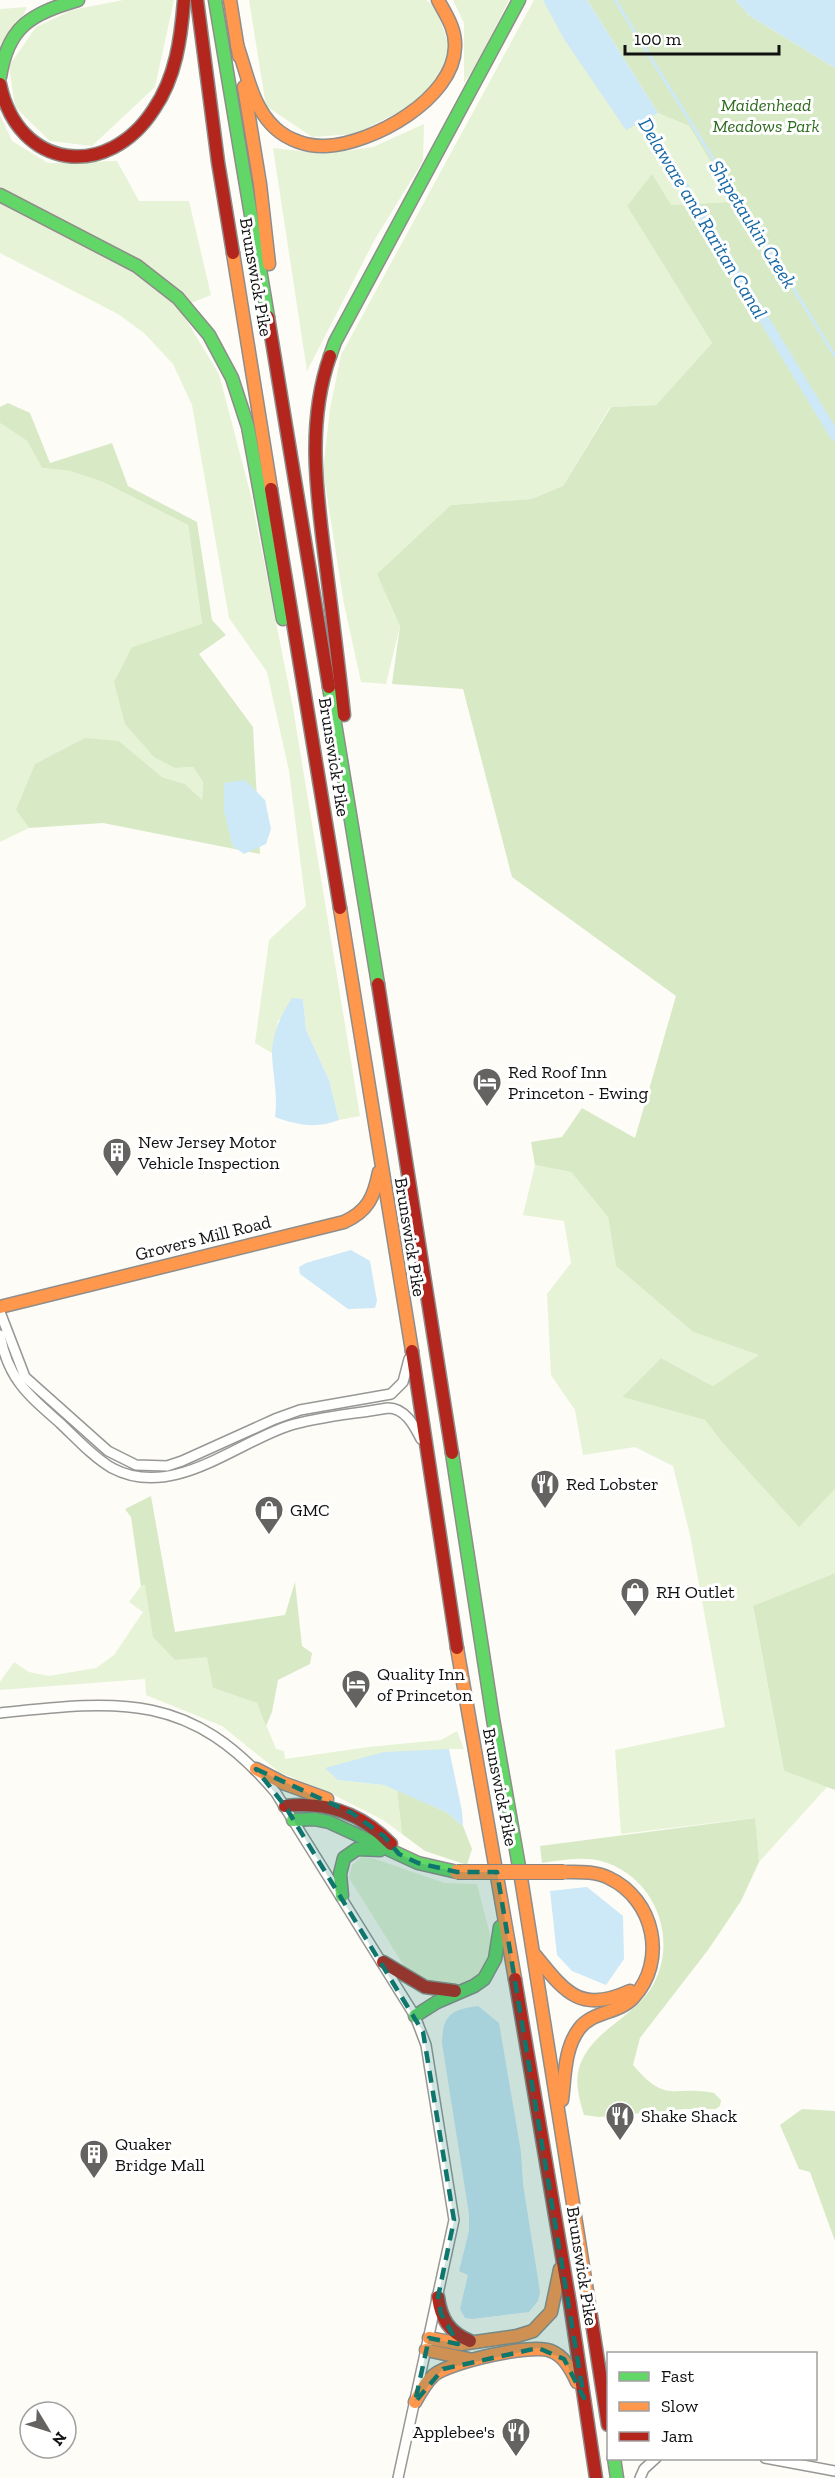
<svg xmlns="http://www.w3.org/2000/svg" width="835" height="2478" viewBox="0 0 835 2478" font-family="'Zilla Slab',serif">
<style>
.green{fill:#e7f3d7}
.forest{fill:#d8eac5}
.water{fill:#cde8f7}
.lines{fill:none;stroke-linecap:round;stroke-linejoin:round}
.stream{stroke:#cde8f7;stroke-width:3}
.canal{stroke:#cde8f7;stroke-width:10}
.street-casing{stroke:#979795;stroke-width:12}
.fast-casing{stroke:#8e8d8b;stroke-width:15}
.slow-casing{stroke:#8e8d8b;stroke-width:15}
.jam-casing{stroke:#8e8d8b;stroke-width:15}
.street{stroke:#fffffe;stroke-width:9}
.fast{stroke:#63d668;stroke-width:12}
.slow{stroke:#ff974d;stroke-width:12}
.jam{stroke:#b3261e;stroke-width:12}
.slow-bridge-casing{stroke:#858482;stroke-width:16;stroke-linecap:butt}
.slow-bridge{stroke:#ff974d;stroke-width:14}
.marked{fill:#0f766e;fill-opacity:0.2;stroke:#0f766e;stroke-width:4.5;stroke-dasharray:12 8;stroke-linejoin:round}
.labels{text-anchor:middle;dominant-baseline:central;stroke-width:6;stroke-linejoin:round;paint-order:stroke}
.park-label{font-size:18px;font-style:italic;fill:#2f6b1f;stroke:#fff}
.street-label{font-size:18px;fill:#111;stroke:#fff}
.poi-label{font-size:18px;fill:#111;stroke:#fff;text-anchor:start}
.water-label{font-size:20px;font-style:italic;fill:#1768a6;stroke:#fff}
</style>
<rect width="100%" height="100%" fill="#fdfcf7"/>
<g class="green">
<polygon points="123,0 174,0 155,87 92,146 50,141 15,107 9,66 36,27 72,10"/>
<polygon points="249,0 426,0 436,8 450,48 439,84 416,103 355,134 312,137 266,106"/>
<polygon points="453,0 509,0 477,64 464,83 464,23"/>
<polygon points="534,0 544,0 626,129 658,113 689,126 736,203 670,205 652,175 627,206 712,343 656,405 610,407 563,486 531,499 451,505 400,626 386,684 361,682 344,604 323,471 330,409 341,355"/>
<polygon points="27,7 0,63 0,9"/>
<polygon points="0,115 12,141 48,163 117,161 139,201 189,201 211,295 179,308 219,374 251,496 293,708 360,1116 339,1120 329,1080 306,1030 303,999 278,1021 272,1053 255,1043 269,940 306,906 289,771 267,672 229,618 192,405 173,364 144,333 118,314 0,253"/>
<polygon points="424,124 423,161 375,239 307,371 273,148 326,154 373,147"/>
<polygon points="0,423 27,441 42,468 70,471 103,482 188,525 202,625 132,647 175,768 193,767 203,782 202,801 185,784 162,777 119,741 16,810 29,828 0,842"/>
<polygon points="535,1165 571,1172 608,1217 616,1266 693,1332 760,1355 713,1386 661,1358 622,1397 705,1420 721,1441 799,1526 835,1489 835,1573 753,1607 784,1771 827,1787 759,1862 754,1818 621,1834 615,1750 725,1727 690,1535 673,1466 635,1447 583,1455 575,1410 551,1375 547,1294 571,1263 564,1221 523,1215"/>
<polygon points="145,1585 175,1660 208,1656 213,1688 257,1703 276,1749 284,1751 285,1759 368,1747 441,1740 457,1731 464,1749 449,1749 338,1780 384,1785 397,1790 402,1834 383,1820 330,1793 279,1772 222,1726 146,1695 145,1679 0,1690 0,1682 14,1662 29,1672 49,1676 96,1668 114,1655 143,1612 129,1602 141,1586"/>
<polygon points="362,1857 372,1858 445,1883 477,1884 493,1946 474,1982 439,1989 406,1969 349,1878 352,1865"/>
</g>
<g class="forest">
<polygon points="587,0 735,0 750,16 835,68 835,1489 799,1527 721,1441 705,1420 622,1397 661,1358 713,1386 759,1355 693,1332 616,1266 608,1217 571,1172 535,1165 531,1142 562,1137 582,1108 635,1138 676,996 512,877 463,689 392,684 400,626 377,574 451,505 531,499 563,486 611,407 656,405 712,343 627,206 652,174 671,205 735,202 689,126 658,113"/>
<polygon points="8,403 30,413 50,463 112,443 128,486 197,522 212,620 226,635 199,654 253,727 260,854 103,823 29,828 16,810 35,764 85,738 119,741 162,777 185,784 202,800 203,782 193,767 175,768 154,757 125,724 114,682 132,647 202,624 188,525 103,482 70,471 42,468 27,441 0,423 0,407"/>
<polygon points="151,1496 175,1632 285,1615 295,1582 302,1646 312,1653 310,1664 278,1680 272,1712 266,1726 257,1703 213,1688 207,1657 175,1660 153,1637 145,1585 141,1586 131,1517 125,1509"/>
<polygon points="835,1573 835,1790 784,1771 753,1606"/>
<polygon points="397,1790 446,1812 463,1826 472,1849 467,1865 425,1851 402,1834"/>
<path d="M755 1818 759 1862 741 1901 708 1950 640 2038 633 2065C667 2105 672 2085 714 2093L721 2100 720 2106 716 2109H684L599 2117 584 2115C578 2095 573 2077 583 2058 598 2029 633 2016 650 1990 681 1942 656 1876 601 1861 583 1856 561 1860 542 1863L540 1846Z"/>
<polygon points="802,2109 835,2111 835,2241 810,2172 799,2169 780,2125"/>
</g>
<g class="water">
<polygon points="543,0 587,0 658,113 626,130 564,39"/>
<polygon points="735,0 835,0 835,68 750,16"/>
<polygon points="245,780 265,800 271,829 266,844 244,854 232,845 224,810 224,783"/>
<path d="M292 998 303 999 306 1030 329 1080 339 1120C316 1129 297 1125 275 1117 278 1096 273 1076 272 1055 272 1034 281 1015 292 998Z"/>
<polygon points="351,1250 370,1261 377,1301 375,1308 348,1309 300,1274 299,1267 306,1263"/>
<polygon points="449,1749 462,1811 463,1826 446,1812 384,1785 338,1780 325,1768 384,1752"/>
<polygon points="587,1887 623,1916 624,1959 606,1985 572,1971 557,1955 550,1891"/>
<path d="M478 2006 499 2023 521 2152 523 2184 540 2292 538 2301 529 2312 472 2319 465 2318 460 2309 468 2275 459 2271 469 2231V2214L442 2043C443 2014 451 2010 478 2006Z"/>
</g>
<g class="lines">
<polyline class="stream" points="615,0 835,356"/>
<polyline class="canal" points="636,108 835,436"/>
<g class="street-casing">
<g id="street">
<polyline points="0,1312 25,1377 108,1451 136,1465 167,1466 182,1461 275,1419 300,1410 391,1394 403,1382 409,1359"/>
<path d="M0 1335C8 1379 28 1395 60 1423 76 1438 93 1457 112 1468 172 1500 234 1444 288 1426 320 1416 355 1414 388 1408 405 1408 414 1425 421 1439"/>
<path d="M0 1713C121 1700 191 1692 276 1793L415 2016 426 2045 454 2220 398 2478"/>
<polyline points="765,2458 835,2471"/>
<polyline points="640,2478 644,2469 656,2458"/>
</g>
</g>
<g class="fast-casing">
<g id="fast">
<polyline points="215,0 268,317"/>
<path d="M0 77C8 26 31 14 78 0"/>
<polyline points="0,195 137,266 178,298 209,335 232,378 248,427 283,619"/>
<polyline points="330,356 335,342 519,0"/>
<polyline points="329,687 378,984"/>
<polyline points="452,1453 493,1719 521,1878"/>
<polyline points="293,1820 314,1819 329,1822 418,1863 457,1872"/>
<polyline points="342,1896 340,1874 344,1858 357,1849 380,1850"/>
<polyline points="415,2016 437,2002 474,1986 484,1979 495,1959 500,1927"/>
<polyline points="614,2458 617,2478"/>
</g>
</g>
<g class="slow-casing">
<g id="slow">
<polyline points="230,0 239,56"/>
<path d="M237 45C247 73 252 107 275 128 288 140 308 147 326 146 372 144 454 99 455 47 456 29 446 15 438 0"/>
<polyline points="244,87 260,184 269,264"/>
<polyline points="233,253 271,489"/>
<polyline points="340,908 412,1351"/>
<path d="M0 1307 344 1222C368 1211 374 1197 379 1172"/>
<polyline points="457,1648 515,1979"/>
<polyline points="256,1769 283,1783 327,1799"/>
<polyline points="521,1878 590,2310"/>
<path d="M535 1955C565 1992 580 2014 630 1991"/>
<path d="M562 2100C565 2077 564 2049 579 2029 592 2011 618 2014 633 1998 668 1961 654 1899 609 1878 596 1871 579 1872 564 1872"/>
<polyline points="429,2338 461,2344 517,2336 533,2331 551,2312 560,2269"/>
<polyline points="426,2350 469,2359"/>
<path d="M415 2402C420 2393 426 2382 434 2375 450 2362 532 2343 551 2351 564 2356 571 2369 577 2382"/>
</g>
</g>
<g class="jam-casing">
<g id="jam">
<polyline points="197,0 218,162 233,253"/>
<path d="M0 84C18 170 108 181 154 109 176 77 181 38 184 0"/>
<polyline points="268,317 329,687"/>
<path d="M330 356C305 427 318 501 327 574 333 621 339 668 344 715"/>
<polyline points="271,489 340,908"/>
<polyline points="378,984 452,1453"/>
<polyline points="412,1351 457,1648"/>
<path d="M285 1806C327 1801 361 1813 391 1844"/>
<polyline points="383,1962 425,1987 455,1991"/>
<polyline points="515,1979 570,2304 596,2478"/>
<path d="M438 2297C441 2319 449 2332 470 2341"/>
<polyline points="590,2310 608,2425"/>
</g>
</g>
<use href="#street" class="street"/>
<use href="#fast" class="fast"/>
<use href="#slow" class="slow"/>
<use href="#jam" class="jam"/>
<g class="slow-bridge-casing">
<polyline id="slow-bridge" points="457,1872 564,1872"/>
</g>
<use href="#slow-bridge" class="slow-bridge"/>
</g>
<path class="marked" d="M256 1769 352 1813 384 1836 399 1854 418 1863 457 1872H497L584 2398 564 2359 538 2348 443 2369 415 2402 429 2338 458 2344 441 2314 438 2297 454 2220 423 2032 285 1806Z"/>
<defs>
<g id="hotel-pin" transform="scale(1.5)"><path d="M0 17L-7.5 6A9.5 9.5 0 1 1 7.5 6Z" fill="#646362" stroke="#fff"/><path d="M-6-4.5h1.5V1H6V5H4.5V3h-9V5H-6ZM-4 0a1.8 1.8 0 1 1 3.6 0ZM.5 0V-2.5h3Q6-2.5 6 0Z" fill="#fff"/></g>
<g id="building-pin" transform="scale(1.5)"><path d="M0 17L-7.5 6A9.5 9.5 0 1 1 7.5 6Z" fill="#646362" stroke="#fff"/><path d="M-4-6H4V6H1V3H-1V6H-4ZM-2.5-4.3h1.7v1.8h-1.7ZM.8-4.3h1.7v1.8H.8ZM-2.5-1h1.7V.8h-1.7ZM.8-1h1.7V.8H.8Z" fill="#fff"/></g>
<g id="restaurant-pin" transform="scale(1.5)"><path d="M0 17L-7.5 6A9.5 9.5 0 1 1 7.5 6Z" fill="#646362" stroke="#fff"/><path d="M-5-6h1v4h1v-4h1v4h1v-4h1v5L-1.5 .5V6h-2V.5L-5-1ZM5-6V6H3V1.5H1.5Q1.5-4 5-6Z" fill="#fff"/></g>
<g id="shop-pin" transform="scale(1.5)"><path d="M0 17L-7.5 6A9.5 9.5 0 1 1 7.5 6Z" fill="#646362" stroke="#fff"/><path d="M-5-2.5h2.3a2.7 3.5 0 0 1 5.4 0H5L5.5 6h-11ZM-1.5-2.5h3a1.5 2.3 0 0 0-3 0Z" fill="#fff"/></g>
</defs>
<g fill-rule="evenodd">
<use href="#hotel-pin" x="487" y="1082"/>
<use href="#building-pin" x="117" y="1152"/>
<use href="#restaurant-pin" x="545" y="1484"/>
<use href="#shop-pin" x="269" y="1510"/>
<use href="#shop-pin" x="635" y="1592"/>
<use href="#hotel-pin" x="356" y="1684"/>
<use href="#restaurant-pin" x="620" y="2116"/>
<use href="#building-pin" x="94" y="2154"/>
<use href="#restaurant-pin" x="516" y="2432"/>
</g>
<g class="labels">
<g class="park-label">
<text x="766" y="105">Maidenhead<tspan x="766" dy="21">Meadows Park</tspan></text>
</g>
<g class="street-label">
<text transform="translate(256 277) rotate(80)">Brunswick Pike</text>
<text transform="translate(334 757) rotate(81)">Brunswick Pike</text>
<text transform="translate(410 1237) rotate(81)">Brunswick Pike</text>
<text transform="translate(203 1238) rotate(-14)">Grovers Mill Road</text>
<text transform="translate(500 1787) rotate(79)">Brunswick Pike</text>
<text transform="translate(582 2266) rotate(81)">Brunswick Pike</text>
</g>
<g class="poi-label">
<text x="508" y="1072">Red Roof Inn<tspan x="508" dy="21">Princeton - Ewing</tspan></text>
<text x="138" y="1142">New Jersey Motor<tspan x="138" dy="21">Vehicle Inspection</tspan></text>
<text x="566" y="1484">Red Lobster</text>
<text x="290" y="1510">GMC</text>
<text x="656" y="1592">RH Outlet</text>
<text x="377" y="1674">Quality Inn<tspan x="377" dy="21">of Princeton</tspan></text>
<text x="641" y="2116">Shake Shack</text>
<text x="115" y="2144">Quaker<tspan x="115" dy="21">Bridge Mall</tspan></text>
<text x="495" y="2432" text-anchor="end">Applebee's</text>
</g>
<g class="water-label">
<text transform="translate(703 218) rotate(59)">Delaware and Raritan Canal</text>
<text transform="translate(753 224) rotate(58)">Shipetaukin Creek</text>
</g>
</g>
<rect x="607" y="2352" width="210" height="108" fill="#ffffff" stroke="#a0a0a0" stroke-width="1.5"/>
<rect x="619" y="2372" width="30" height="9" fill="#63d668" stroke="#a0a0a0" stroke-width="1.5"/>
<text x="661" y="2382" font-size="18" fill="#111111">Fast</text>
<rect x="619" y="2402" width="30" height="9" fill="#ff974d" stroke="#a0a0a0" stroke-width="1.5"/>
<text x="661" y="2412" font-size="18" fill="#111111">Slow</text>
<rect x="619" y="2432" width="30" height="9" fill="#b3261e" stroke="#a0a0a0" stroke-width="1.5"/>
<text x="661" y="2442" font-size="18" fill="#111111">Jam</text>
<g transform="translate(48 2430) rotate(128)"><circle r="28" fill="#ffffff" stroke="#a0a0a0" stroke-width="1.5"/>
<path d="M0-4.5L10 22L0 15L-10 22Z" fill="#646362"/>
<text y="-9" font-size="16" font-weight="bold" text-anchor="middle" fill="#111111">N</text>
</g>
<path d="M625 45v9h154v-9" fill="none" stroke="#111111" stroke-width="3"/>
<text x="634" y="45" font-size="18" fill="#111111" stroke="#ffffff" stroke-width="4.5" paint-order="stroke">100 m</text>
</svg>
